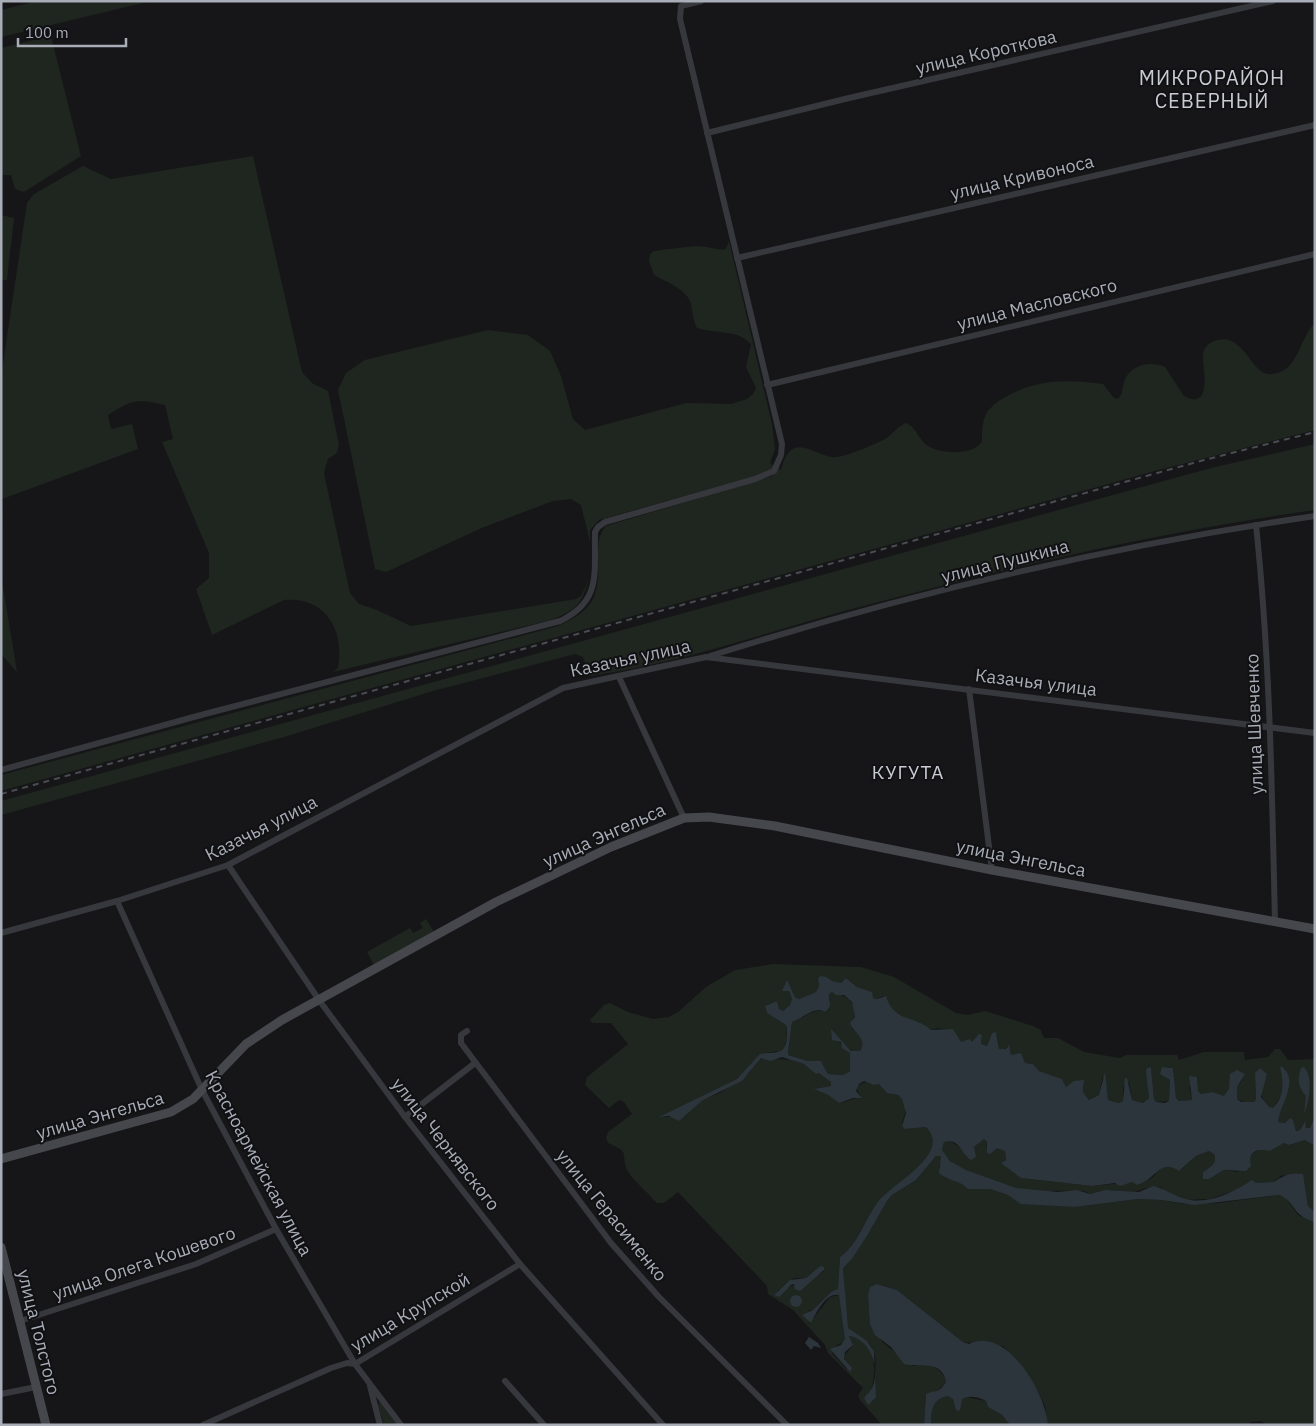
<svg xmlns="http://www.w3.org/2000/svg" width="1316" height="1426" viewBox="0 0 1316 1426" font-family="'IBM Plex Sans',sans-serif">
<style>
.green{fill:#1e261f;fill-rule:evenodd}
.water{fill:#2c353c;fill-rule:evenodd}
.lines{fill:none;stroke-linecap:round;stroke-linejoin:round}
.street{stroke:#37383d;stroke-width:6}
.secondary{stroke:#45474d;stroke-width:9}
.rail{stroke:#4a4c52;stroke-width:2;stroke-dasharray:6 5;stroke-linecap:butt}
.labels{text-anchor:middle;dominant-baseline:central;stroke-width:4;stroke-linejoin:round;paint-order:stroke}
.street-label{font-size:18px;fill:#a8adb8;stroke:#111113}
.neighbourhood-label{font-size:19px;letter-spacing:1px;fill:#c9ccd4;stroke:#111113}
.quarter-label{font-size:20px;letter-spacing:1px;fill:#c9ccd4;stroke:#111113}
</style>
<rect width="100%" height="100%" fill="#161618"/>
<g class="green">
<polygon points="37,1 151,1 1,37 1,10"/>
<polygon points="51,36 81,156 24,192 15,189 11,175 1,175 1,48"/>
<path d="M253 156 302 372 312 383 328 391 339 445 337 453 328 459 324 473 350 593 359 604 377 610 411 626 576 599 581 596 588 581C582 605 574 611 551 620L333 672 338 668C345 631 326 596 284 600L212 635 196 589 209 578V553L162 442 173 439 165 405C136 399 133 399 108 415L111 429 132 424 138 449 2 499 3 522 1 523V377L27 203 34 194 83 166 111 179Z"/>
<polygon points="1,215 14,218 7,280 1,280"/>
<path d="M729 241 772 424 775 449 770 463 775 467 759 475 599 520 590 530V542L581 505 571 499 553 501 484 527 386 572 375 569 338 390 346 373 365 360 488 330 528 335 550 351 561 376 573 419 585 430 686 403 731 404 747 399 753 394 756 388 746 367 751 344C738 329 715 334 697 328 693 320 693 313 691 304 687 289 666 282 654 275L649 261 650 254 654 251C669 249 684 247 698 246 707 246 718 251 726 249Z"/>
<path d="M1315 323V430L1155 471 1 791V775L558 626C596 609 599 597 598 555 598 543 598 535 606 526L772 476 778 468 781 470C792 426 817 460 837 457 853 454 871 446 885 439 893 434 898 425 907 423 916 428 919 440 928 446 940 454 975 456 982 441 982 432 982 423 986 414 989 408 997 402 1002 399 1034 379 1067 379 1103 384L1114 398 1118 399C1124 393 1122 384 1126 377 1134 364 1152 361 1165 367L1184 396C1213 411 1203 368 1203 357 1203 350 1206 345 1212 342 1242 328 1250 372 1268 374 1271 375 1277 373 1280 372 1299 365 1301 336 1315 323Z"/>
<path d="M1315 444V510C1165 531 1017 565 871 604 777 628 686 663 589 676L583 657 575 654 433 691 284 737 1 815V801L1211 468Z"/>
<polygon points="1,574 17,672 1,654"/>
<polygon points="426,919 434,932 374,965 367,952 410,928 413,933 423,928 420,923"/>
<path d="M773 964 861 967 894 977 956 1013 968 1015 985 1011 1033 1026 1041 1030 1044 1038H1058L1084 1052 1120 1058 1126 1055H1177L1179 1060 1204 1052H1244L1245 1060 1268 1057 1275 1049H1280L1288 1060 1315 1059V1119L1310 1128H1306L1304 1122 1300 1130 1296 1131 1293 1120 1285 1123 1277 1122C1279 1101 1296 1092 1285 1068L1281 1095 1274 1108H1269C1260 1098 1261 1093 1265 1081L1255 1073 1256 1099 1254 1102 1246 1103 1237 1099V1087L1244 1078 1224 1097 1212 1092 1201 1094 1198 1091 1197 1077 1189 1087 1192 1100 1179 1101 1176 1098 1173 1068 1167 1067 1160 1074 1170 1080 1169 1101 1156 1102 1154 1099 1151 1067 1147 1068 1149 1098 1143 1103 1132 1100 1129 1082 1123 1087V1101L1119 1103 1108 1100 1103 1076 1099 1095 1089 1100 1083 1092 1084 1083 1077 1082 1066 1087 1062 1079 1038 1071 1033 1064 1025 1063 1022 1059 1011 1055 1008 1046 1003 1051 999 1049 997 1035 992 1033 987 1046 981 1044 982 1035 972 1042 961 1043 954 1032 938 1028 931 1030C921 1023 909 1021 898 1014 891 1010 888 1002 883 996L877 999 873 998 871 992 857 987 846 978 841 983 818 979 819 986 816 992 799 999 795 997 787 981 783 991H789L792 999 790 1005 783 1011 779 1009 777 1001 765 1006 767 1013 786 1025 787 1038 784 1048 780 1051 764 1053 737 1079 661 1117H684L703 1099 720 1093 748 1074 761 1058 791 1060 804 1064 829 1079 831 1082V1086L815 1089 828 1095 839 1103 861 1097 856 1088C862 1081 873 1079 881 1085 884 1087 885 1091 889 1093 897 1095 901 1095 904 1103 908 1112 902 1118 902 1126L905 1129 926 1127C953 1156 891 1184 877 1203 864 1222 859 1243 840 1257L838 1290 831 1292 813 1310H809V1324L830 1297 840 1295 845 1339 844 1342 837 1345 832 1353 847 1370 844 1356 853 1345 849 1336C874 1338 878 1370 871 1390L876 1395C871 1381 880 1364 873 1349 868 1337 852 1337 847 1326L843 1268 852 1259 867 1236 887 1201 892 1195 916 1180 936 1156H941L942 1160 939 1167 944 1177 964 1184 968 1189H990L1008 1195 1021 1203 1075 1207 1138 1199 1161 1200 1184 1204 1219 1203 1279 1195 1286 1198 1298 1215 1315 1222V1425H1266L1261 1421 1250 1422V1425H1048L1045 1406 1038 1392 1019 1362 1003 1346 963 1342 897 1290 877 1284 868 1296 869 1308 882 1342 913 1366C926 1362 943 1367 946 1382L936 1393 926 1394 924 1425H882L860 1400 858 1395 863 1388 828 1353 825 1345 793 1310 768 1294 767 1286 678 1192 664 1203H657C650 1195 632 1179 627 1170 620 1152 632 1154 608 1143L606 1138 608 1132 632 1114 624 1102 619 1100 609 1108 585 1085 587 1077 628 1044 611 1023H592L590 1020 604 1005 610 1003 628 1012 653 1019 669 1017 678 1012 706 987 735 970ZM820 1266 824 1271 814 1278 776 1292 794 1278H806Z"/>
<path d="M832 992C854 998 858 1006 852 1029 859 1033 866 1043 860 1051H852L833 1033 831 1034 850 1053V1071L843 1075 828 1074 821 1061H808L788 1055V1052L792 1022C805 1019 811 1007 827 1012L830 1001 829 993Z"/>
<path d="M984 1139 987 1142 986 1147 1001 1148 1005 1151 1006 1160 1001 1163 1029 1179 1092 1186 1132 1182 1137 1185 1152 1178 1162 1167 1168 1166 1182 1169 1196 1156 1209 1151 1214 1154C1218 1163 1210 1168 1203 1172L1209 1179 1224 1170 1238 1172C1249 1160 1252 1146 1270 1151L1284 1143 1289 1145 1305 1140 1315 1146V1212L1308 1206 1304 1180 1282 1175 1274 1182 1256 1183 1210 1199H1202L1188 1200 1166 1192 1160 1187 1146 1188 1134 1192 1105 1190 1090 1194 1084 1191C1062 1190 1037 1193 1015 1188 996 1184 950 1169 942 1150L944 1142 950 1141 963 1149 967 1158 974 1152V1147Z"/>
<path d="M948 1396 953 1398 956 1409 960 1411 961 1399 966 1397 986 1401 988 1407 1002 1415 1010 1425H931C931 1411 932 1399 948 1396Z"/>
<polygon points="380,1402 397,1425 384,1425 378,1405"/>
</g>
<g class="water">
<path d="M820 976 826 977 832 981 841 983 846 978 857 987 872 992 873 998 877 999 886 996C894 1023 915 1015 931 1030L953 1029 961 1042 970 1039 972 1042 979 1034 982 1035 981 1044 987 1046 992 1033 996 1032 999 1049H1006L1009 1045 1011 1055 1021 1053 1025 1063 1033 1064 1039 1071 1062 1079 1066 1087 1074 1081 1084 1080 1083 1092 1089 1100 1099 1095 1105 1072 1108 1100 1119 1103 1123 1101 1125 1078H1127L1132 1100 1143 1103 1149 1098 1146 1071 1147 1068 1151 1067 1154 1099 1156 1102 1165 1103 1169 1101 1170 1080 1160 1074 1162 1067 1173 1068 1176 1098 1179 1101 1192 1100 1189 1076 1197 1077 1198 1091 1201 1094 1212 1092 1224 1096 1229 1089 1230 1074 1237 1070 1245 1074 1237 1087V1099L1241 1102H1254L1256 1099 1255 1073 1260 1068 1267 1074 1261 1097 1269 1107 1273 1108C1284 1098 1284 1080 1280 1068L1281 1066C1301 1080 1279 1106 1278 1122L1285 1123 1290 1118 1293 1120 1296 1131 1300 1130 1305 1121 1306 1128H1310L1314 1119 1315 1146 1305 1140 1289 1145 1284 1143 1270 1151C1258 1148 1247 1151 1251 1166L1246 1171 1224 1170 1209 1179H1203V1172C1210 1168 1218 1163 1214 1154L1209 1151 1196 1156 1179 1171C1160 1158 1157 1179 1137 1185L1132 1182 1120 1186 1115 1183 1092 1186 1021 1178 1001 1163 1006 1160 1005 1151 997 1148 990 1154 987 1153V1142L984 1139 974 1147 976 1157 971 1160C960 1154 961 1138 944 1142L942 1150 950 1161 966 1170 1016 1188 1058 1192 1077 1190 1090 1194 1105 1190 1139 1192 1153 1186C1164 1188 1174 1196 1186 1199 1208 1205 1234 1192 1252 1180L1256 1183 1274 1182C1283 1176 1290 1172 1303 1174L1308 1206 1315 1212V1222C1291 1216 1296 1201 1279 1195L1194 1205 1161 1200 1138 1199 1075 1207 1021 1204 1008 1195 990 1189H968C960 1180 947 1181 939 1173L941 1156H936L916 1180 892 1195 887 1201 867 1236 852 1259 843 1268 848 1328 867 1341 874 1351 876 1397 868 1405 864 1398C866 1395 870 1392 872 1388 881 1370 871 1339 849 1336L853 1345 845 1352 844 1359 852 1368 850 1372 830 1349 841 1345 845 1339 839 1295C826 1292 816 1313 811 1323L802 1315 813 1310 831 1292 838 1289 840 1257C859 1243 864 1221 877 1203 890 1184 953 1155 926 1127L905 1129 902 1126 906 1113 902 1099 898 1095 887 1093 879 1084 874 1085 864 1081 859 1084 856 1091 862 1098H853L839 1103 828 1095 814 1089 831 1086V1082L819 1073 816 1074 804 1064 791 1060 782 1057 770 1061 761 1058 742 1081 703 1100 679 1121 669 1116 659 1117 737 1079 760 1054C766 1052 774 1054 780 1051 788 1048 788 1032 786 1025L767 1013 765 1006 777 1001 779 1009 783 1011 790 1005 792 999 789 991H782L787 980 795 997 799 999 816 992 819 986 818 979ZM832 992 836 995H844L852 1002 855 1017 850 1023C853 1033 868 1038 860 1051H851L831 1029 832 1040 841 1042 842 1048 850 1053V1071L843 1075 828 1074 821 1061H808L788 1055V1052L792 1022C805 1018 812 1006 826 1012L830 1006 829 994Z"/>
<path d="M1304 1067C1314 1078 1309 1102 1304 1114L1306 1096C1298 1087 1297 1080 1301 1068Z"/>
<polygon points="820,1266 824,1267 824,1270 800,1291 795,1289 794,1284 791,1285 779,1297 774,1295 790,1280 806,1278"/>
<path d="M877 1284 897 1290 963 1342 969 1344C1007 1325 1046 1394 1048 1425H1010L1002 1415 988 1407 986 1401C979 1397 969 1395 962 1399L960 1411 956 1410 953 1399 948 1396C932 1399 931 1411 931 1425H924L926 1394C937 1389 937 1395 946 1382 942 1359 919 1368 904 1364L891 1347 875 1335 870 1324 868 1296 870 1287Z"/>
<circle cx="796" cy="1301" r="6"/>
<polygon points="809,1337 818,1343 821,1348 814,1346 811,1350 805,1343"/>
</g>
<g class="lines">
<g class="street">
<polyline points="707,133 849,98 1273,1"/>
<polyline points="737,258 1315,125"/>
<polyline points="767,385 1315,254"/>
<path d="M1256 525C1270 657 1272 790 1275 923"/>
<path d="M710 656C907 594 1110 546 1315 516"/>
<polyline points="619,677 684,818"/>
<polyline points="969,689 992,870"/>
<path d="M1 770 201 715 560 621C602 601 594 573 595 532L598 527 605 522 755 479 774 471 781 455 782 444 680 19 681 6 701 1"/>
<polyline points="228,865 319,1000 405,1117 520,1264 663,1425"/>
<polyline points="117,901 202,1090 276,1229 355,1364 401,1425"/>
<polyline points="1,933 117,901 228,865 563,688 706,657 1315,733"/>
<polyline points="467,1031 461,1035 461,1043 611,1243 659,1297 787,1425"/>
<polyline points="405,1117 475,1063"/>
<polyline points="20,1321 196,1264 276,1229"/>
<polyline points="505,1381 544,1425"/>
<polyline points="370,1386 380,1425"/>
<polyline points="1,1394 36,1387"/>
<polyline points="203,1425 331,1368 347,1363 355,1364 520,1264"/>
</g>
<g class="secondary">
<polyline points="1,1159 171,1112 193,1099 246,1044 282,1020 496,902 611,847 684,818 709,817 775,826 992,870 1315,929"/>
<polyline points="1,1247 46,1425"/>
</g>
<polyline class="rail" points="1,794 1204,460 1315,432"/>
</g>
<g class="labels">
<g class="street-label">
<text transform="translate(986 52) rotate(-13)">улица Короткова</text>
<text transform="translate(1022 177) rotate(-13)">улица Кривоноса</text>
<text transform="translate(1037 304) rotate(-14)">улица Масловского</text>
<text transform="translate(1005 561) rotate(-14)">улица Пушкина</text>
<text transform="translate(630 658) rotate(-12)">Казачья улица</text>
<text transform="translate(1036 682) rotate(7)">Казачья улица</text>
<text transform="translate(1254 724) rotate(-92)">улица Шевченко</text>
<text transform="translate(261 828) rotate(-27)">Казачья улица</text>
<text transform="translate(604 835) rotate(-24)">улица Энгельса</text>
<text transform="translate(1021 858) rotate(11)">улица Энгельса</text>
<text transform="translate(100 1115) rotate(-16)">улица Энгельса</text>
<text transform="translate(446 1144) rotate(52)">улица Чернявского</text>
<text transform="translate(259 1163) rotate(62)">Красноармейская улица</text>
<text transform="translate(612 1215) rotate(51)">улица Герасименко</text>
<text transform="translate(144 1263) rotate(-19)">улица Олега Кошевого</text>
<text transform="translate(410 1312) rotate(-31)">улица Крупской</text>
<text transform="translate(39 1332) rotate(76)">улица Толстого</text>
</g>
<g class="neighbourhood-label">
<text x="908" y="772">КУГУТА</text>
</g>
<g class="quarter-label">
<text x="1212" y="77">МИКРОРАЙОН<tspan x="1212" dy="23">СЕВЕРНЫЙ</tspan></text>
</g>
</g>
<rect width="1316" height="1426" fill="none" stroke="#a8adb8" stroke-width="5"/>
<path d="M18 38v8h108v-8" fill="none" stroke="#a8adb8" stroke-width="2.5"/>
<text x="25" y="38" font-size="15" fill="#a8adb8" stroke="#111113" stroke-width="4" paint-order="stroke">100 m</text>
</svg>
